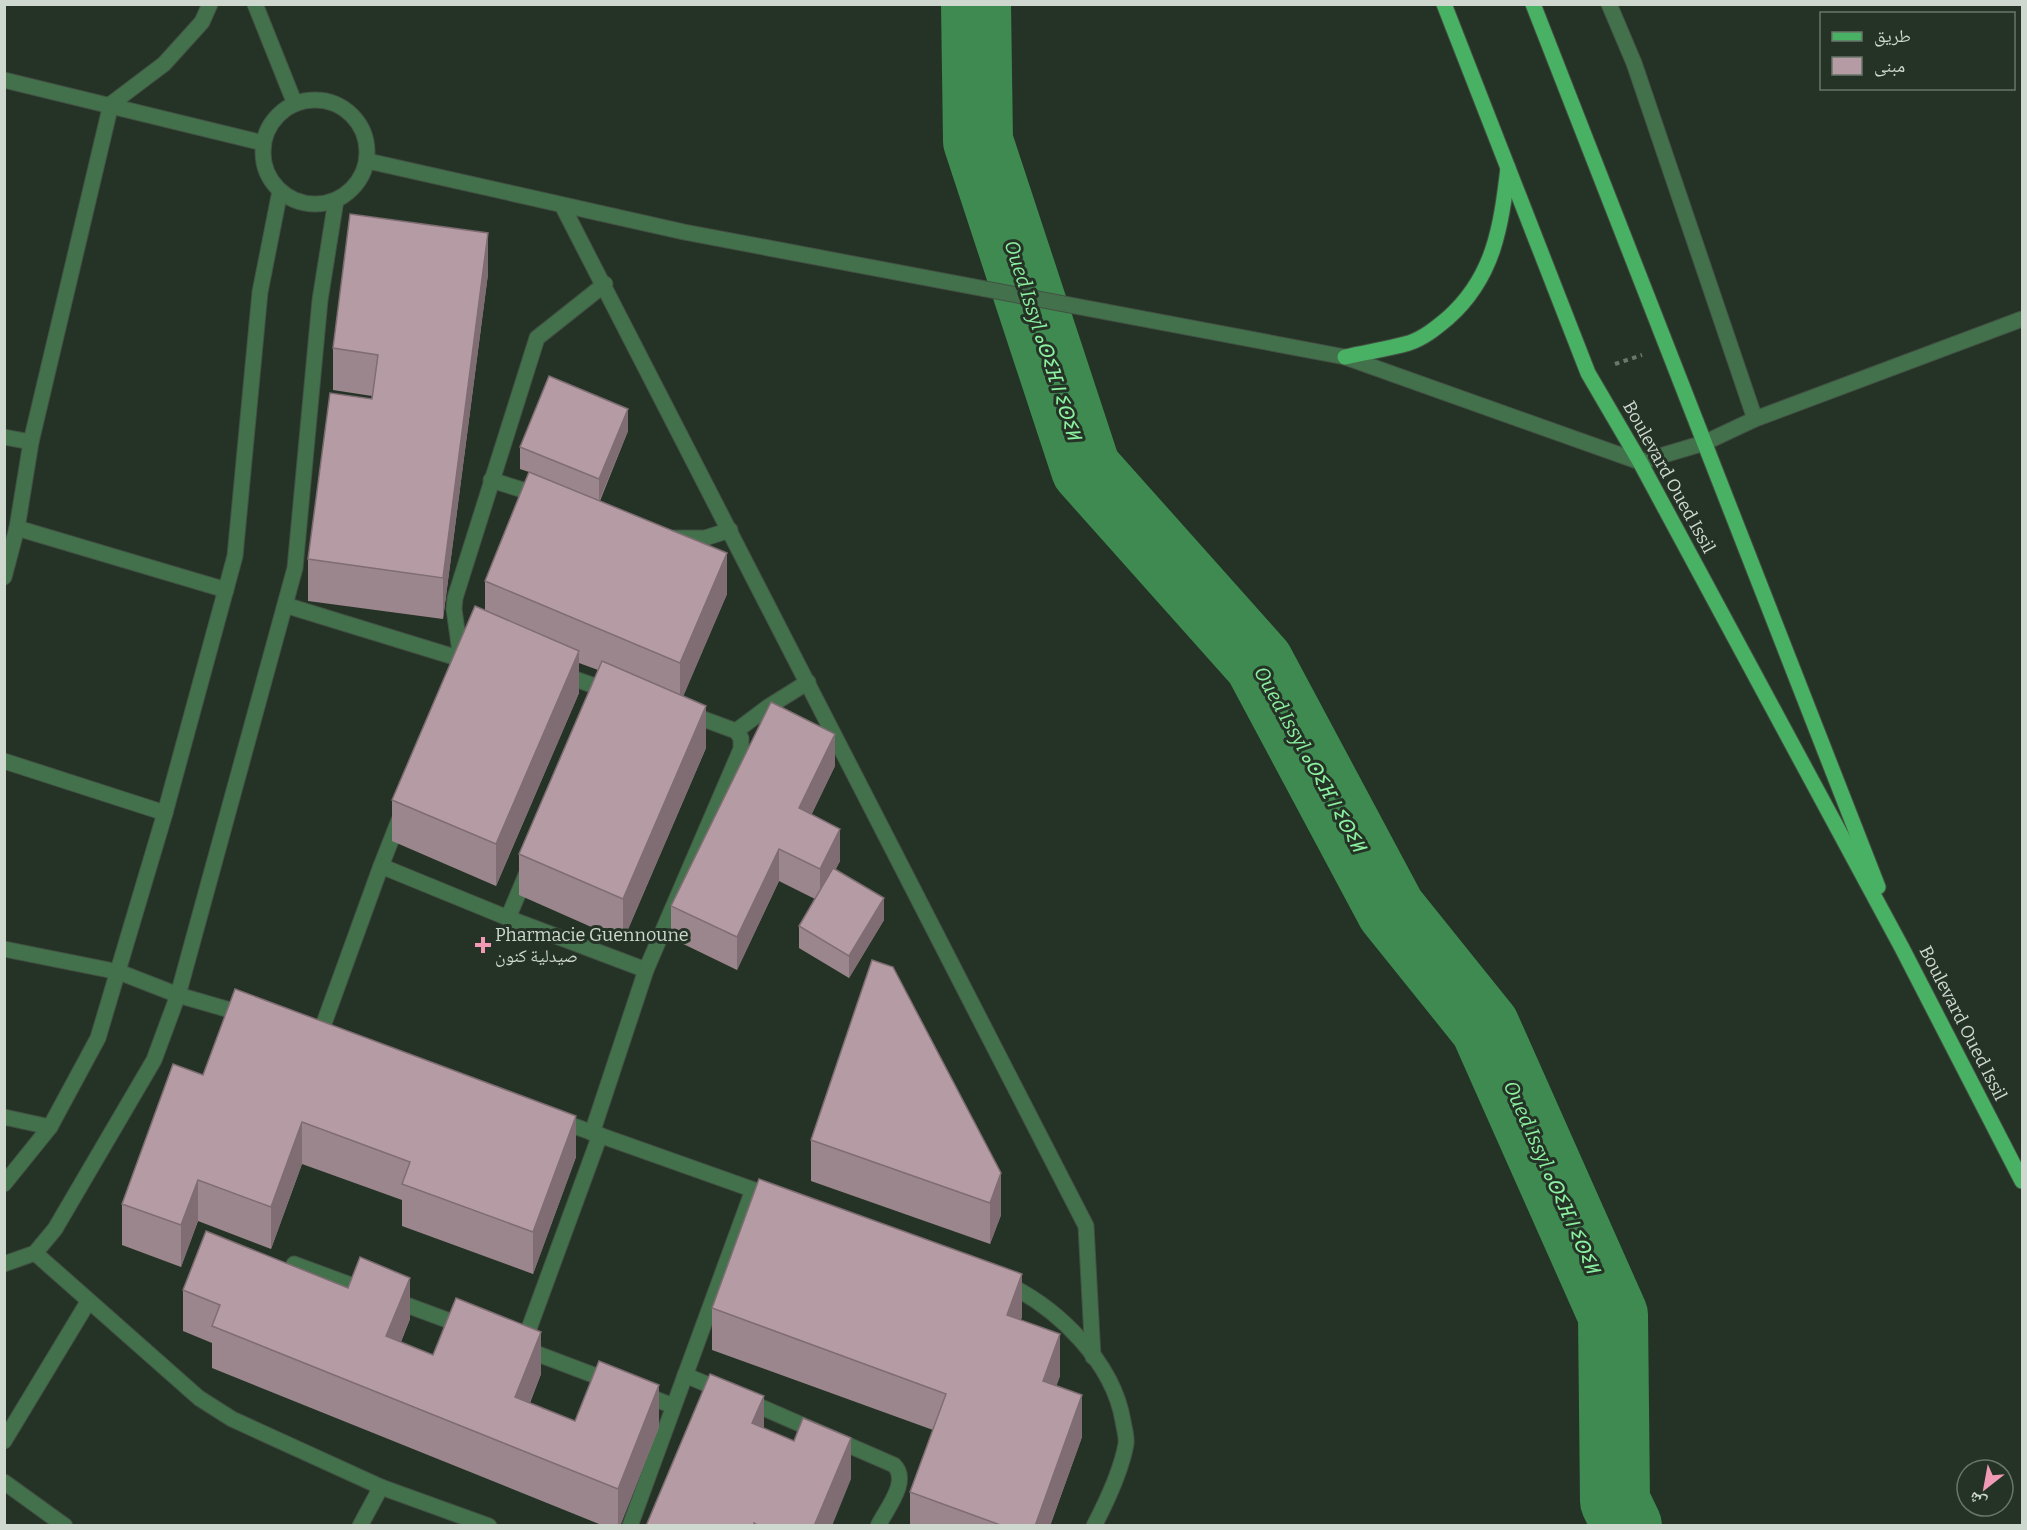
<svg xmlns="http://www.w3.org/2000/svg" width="2027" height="1530" viewBox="0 0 2027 1530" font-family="Bitter,'Noto Naskh Arabic','Noto Sans Tifinagh',serif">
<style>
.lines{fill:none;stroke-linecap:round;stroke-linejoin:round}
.river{stroke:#3e8a50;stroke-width:70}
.minor-casing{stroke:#435144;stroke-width:17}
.major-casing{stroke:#435144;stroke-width:17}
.path{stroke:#6a776c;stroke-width:4;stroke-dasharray:4.5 4.5;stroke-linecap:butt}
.minor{stroke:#42714b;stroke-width:15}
.major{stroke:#49b163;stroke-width:15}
.wall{fill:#9c868d}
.shaded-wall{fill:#7f6d73}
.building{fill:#b59ca4;stroke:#7f6d73;stroke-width:1.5}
.poi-dot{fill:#f09ab6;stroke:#243326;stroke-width:2}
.labels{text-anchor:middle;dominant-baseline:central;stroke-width:6;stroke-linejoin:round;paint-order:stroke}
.street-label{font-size:18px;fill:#ced8cf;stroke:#243326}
.poi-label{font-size:18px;fill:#ced8cf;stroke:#243326;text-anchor:start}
.water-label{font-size:20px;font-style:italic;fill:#8cf1a0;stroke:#243326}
</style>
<rect width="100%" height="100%" fill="#243326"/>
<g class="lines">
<polyline class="river" points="976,4 978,141 1086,469 1259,663 1391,910 1485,1027 1613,1315 1615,1501 1627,1526"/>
<g class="minor-casing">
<g id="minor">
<polyline points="255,4 295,104"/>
<polyline points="1609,4 1634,63 1755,419"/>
<polyline points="4,80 263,143"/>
<circle cx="315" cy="152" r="52"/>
<polyline points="368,161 684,232 1345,357 1640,462 1704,443 1755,419 2022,319"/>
<polyline points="562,205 1086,1226 1093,1357"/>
<polyline points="4,437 31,442"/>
<polyline points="491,480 539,495"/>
<polyline points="17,528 226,590"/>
<polyline points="674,538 705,538 730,530"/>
<polyline points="4,577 17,528 31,442 111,104 164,64 202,22 210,4"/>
<polyline points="285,605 461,659 457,668"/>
<polyline points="461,659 454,609 455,598 537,338 605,284"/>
<polyline points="561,674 609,691"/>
<polyline points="736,731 768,707 808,682"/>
<polyline points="4,761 165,813"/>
<polyline points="399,820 381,866 508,918 646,970 592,1133"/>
<polyline points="508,918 526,875"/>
<polyline points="4,949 119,972 178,995 247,1015"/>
<polyline points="646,970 741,749 741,738 736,731 687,713"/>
<polyline points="319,1037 381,866"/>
<polyline points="4,1117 50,1127"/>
<polyline points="557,1120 774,1197"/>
<polyline points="4,1184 50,1127 98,1038 165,813 235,556 260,292 280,191"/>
<polyline points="35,1253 199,1398 232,1419 381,1487 489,1526"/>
<polyline points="4,1264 35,1253 55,1229 154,1060 178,995 295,568 320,300 336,200"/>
<polyline points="294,1264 367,1291"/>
<path d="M1005 1283C1058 1308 1113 1362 1123 1421 1124 1428 1127 1437 1126 1444 1121 1472 1107 1501 1094 1526"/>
<polyline points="393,1300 466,1327"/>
<polyline points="523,1345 600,1135"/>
<polyline points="522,1348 612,1382"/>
<polyline points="685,1375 723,1391"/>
<polyline points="640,1393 673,1406"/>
<path d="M745 1400 894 1465C910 1481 887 1508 878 1526"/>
<polyline points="4,1441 88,1302"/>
<polyline points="4,1482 65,1526"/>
<polyline points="360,1526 381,1487"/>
<polyline points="630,1526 753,1190"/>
</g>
</g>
<g class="major-casing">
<g id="major">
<polyline points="1444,4 1588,373 1640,462 1902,948 2022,1181"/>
<polyline points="1533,4 1878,887"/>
<path d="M1345 357C1366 352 1388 349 1409 343 1424 338 1436 328 1448 318 1494 277 1501 227 1508 168"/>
</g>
</g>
<polyline class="path" points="1615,364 1642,355"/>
<use href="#minor" class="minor"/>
<use href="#major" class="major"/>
</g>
<g class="wall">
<polygon points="488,274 443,619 308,601 308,559 372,396 333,390 333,348"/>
<polygon points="628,431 600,501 727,594 683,696 706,748 623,941 519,895 519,854 598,670 579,663 579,693 496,886 392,841 392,800 485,610 485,581 529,472 520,469 520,447"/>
<polygon points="835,766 811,815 840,861 835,870 884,920 849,978 799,948 799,926 815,899 779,881 737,970 671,938 671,906"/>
<polygon points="872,960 1001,1215 990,1244 811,1181 811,1140"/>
<polygon points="203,1075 576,1157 533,1274 402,1226 402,1200 302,1164 271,1249 198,1221 181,1267 122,1245 122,1204"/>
<polygon points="183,1290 410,1319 401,1342 433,1355 541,1374 530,1403 575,1421 659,1427 620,1526 604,1526 212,1368 212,1343 183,1331"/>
<polygon points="712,1308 1022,1316 1021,1320 1060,1376 1056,1386 1082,1437 1050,1526 910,1526 910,1492 933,1430 712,1350"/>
</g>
<g class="shaded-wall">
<polygon points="488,233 488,274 443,619 443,578"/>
<polygon points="628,409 628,431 599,501 599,479"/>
<polygon points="727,553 727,594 680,704 680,663"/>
<polygon points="579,651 579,693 496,886 496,844"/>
<polygon points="706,706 706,748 623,941 623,899"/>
<polygon points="835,734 835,766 799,841 799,808"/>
<polygon points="840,829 840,861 820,901 820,869"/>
<polygon points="779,849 779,881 737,970 737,937"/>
<polygon points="884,898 884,920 849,978 849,956"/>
<polygon points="576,1116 576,1157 533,1274 533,1232"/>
<polygon points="302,1122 302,1164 271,1249 271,1207"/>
<polygon points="1001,1173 1001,1215 990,1244 990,1203"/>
<polygon points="198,1180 198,1221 181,1267 181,1225"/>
<polygon points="1022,1274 1022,1316 1007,1357 1007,1315"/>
<polygon points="410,1278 410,1319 386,1378 386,1336"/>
<polygon points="541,1332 541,1374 515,1439 515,1397"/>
<polygon points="1060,1334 1060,1376 1043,1423 1043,1381"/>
<polygon points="659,1385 659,1427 620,1526 618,1526 618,1489"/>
<polygon points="1082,1395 1082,1437 1050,1526 1035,1526"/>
<polygon points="764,1396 764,1438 752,1423"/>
<polygon points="851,1438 851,1479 832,1526 814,1526"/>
</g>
<g class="building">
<polygon points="350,214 488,233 443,578 308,559 330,393 372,399 378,355 333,348"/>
<polygon points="549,376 628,409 599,479 520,447"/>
<polygon points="529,472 727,553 680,663 485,581"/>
<polygon points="475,606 579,651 496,844 392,800"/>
<polygon points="602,661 706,706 623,899 519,854"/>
<polygon points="771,702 835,734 799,808 840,829 820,869 779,849 737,937 671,906"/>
<polygon points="833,868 884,898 849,956 799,926"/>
<polygon points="872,960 893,967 1001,1173 990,1203 811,1140"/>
<polygon points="235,989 576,1116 533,1232 402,1184 410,1162 302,1122 271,1207 198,1180 181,1225 122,1204 173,1064 203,1075"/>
<polygon points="759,1179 1022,1274 1007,1315 1060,1334 1043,1381 1082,1395 1035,1526 1003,1526 910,1492 946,1394 712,1308"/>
<polygon points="206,1231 348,1288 360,1257 410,1278 386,1336 433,1355 456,1298 541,1332 515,1397 575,1421 599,1361 659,1385 618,1489 212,1326 220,1305 183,1290"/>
<polygon points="710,1374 764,1396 752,1423 794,1441 803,1418 851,1438 814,1526 759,1526 754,1523 754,1526 646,1526"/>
</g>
<path class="poi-dot" d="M480 936h6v6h6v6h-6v6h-6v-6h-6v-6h6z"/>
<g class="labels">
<g class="street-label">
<text transform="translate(1669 477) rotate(61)">Boulevard Oued Issil</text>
<text transform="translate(1963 1023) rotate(63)">Boulevard Oued Issil</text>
</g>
<g class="poi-label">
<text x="495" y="935">Pharmacie Guennoune<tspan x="495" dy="21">صيدلية كنون</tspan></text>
</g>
<g class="water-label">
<text transform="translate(1043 340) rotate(72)">Oued Issyl ⴰⵙⵉⴼ ⵏ ⵉⵙⵉⵍ</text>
<text transform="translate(1310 759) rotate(61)">Oued Issyl ⴰⵙⵉⴼ ⵏ ⵉⵙⵉⵍ</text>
<text transform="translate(1552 1177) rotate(66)">Oued Issyl ⴰⵙⵉⴼ ⵏ ⵉⵙⵉⵍ</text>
</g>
</g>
<rect width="2027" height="1530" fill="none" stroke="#ced8cf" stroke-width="12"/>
<rect x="1820" y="12" width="195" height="78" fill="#243326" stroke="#68756a" stroke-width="1.5"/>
<rect x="1832" y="32" width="30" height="9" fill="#49b163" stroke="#68756a" stroke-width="1.5"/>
<text x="1874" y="42" font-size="18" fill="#ced8cf">طريق</text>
<rect x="1832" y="57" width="30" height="18" fill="#b59ca4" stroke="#68756a" stroke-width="1.5"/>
<text x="1874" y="72" font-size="18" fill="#ced8cf">مبنى</text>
<g transform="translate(1985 1488) rotate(211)"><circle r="28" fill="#243326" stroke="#68756a" stroke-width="1.5"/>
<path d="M0-4.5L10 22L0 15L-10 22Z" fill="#f09ab6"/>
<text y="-9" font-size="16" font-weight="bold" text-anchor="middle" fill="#ced8cf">ش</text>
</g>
</svg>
